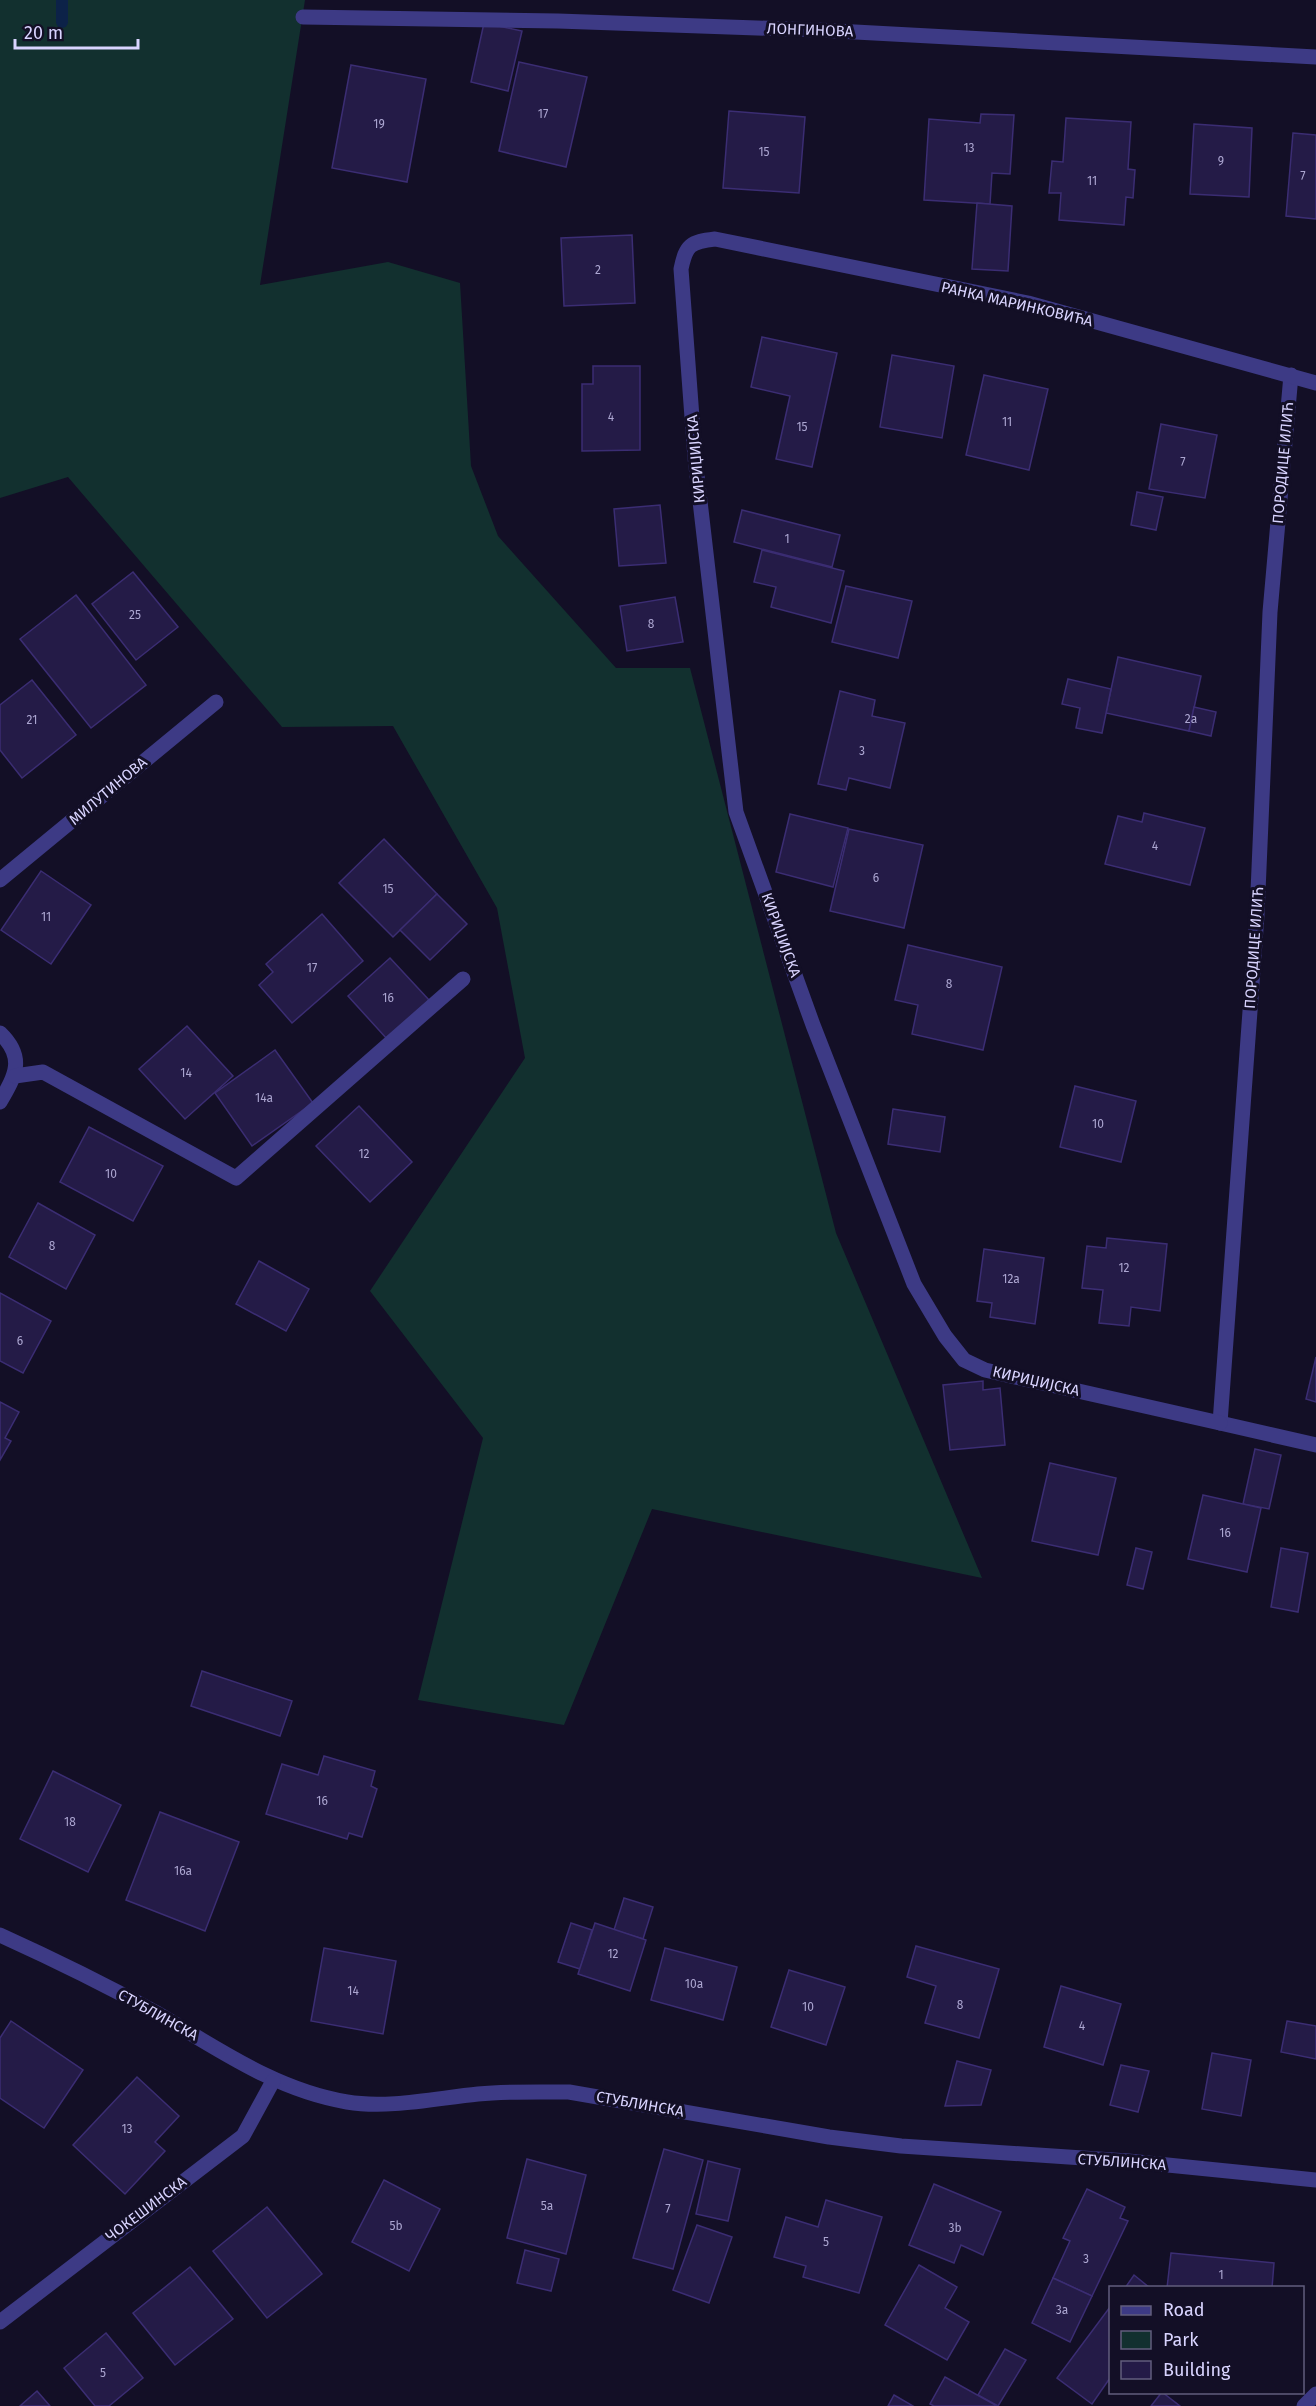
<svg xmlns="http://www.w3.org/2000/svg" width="1316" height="2406" viewBox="0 0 1316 2406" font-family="'Fira Sans',sans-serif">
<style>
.green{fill:#12302f}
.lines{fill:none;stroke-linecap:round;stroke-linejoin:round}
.stream{stroke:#0c2248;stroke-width:12}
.building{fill:#241b47;stroke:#3b2d73;stroke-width:1.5}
.minor{stroke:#3d3a85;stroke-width:15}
.labels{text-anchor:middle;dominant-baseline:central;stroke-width:6;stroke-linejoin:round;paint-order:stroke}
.number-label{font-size:12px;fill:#aca6d1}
.street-label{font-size:15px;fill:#d9d4ff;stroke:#130f26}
</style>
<rect width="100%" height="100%" fill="#130f26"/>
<polygon class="green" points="0,0 305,0 260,285 388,262 460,283 471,466 498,536 616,668 690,668 836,1233 982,1578 652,1509 564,1725 418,1700 483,1438 370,1291 525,1058 497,908 393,726 282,727 68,477 0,498"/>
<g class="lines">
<polyline class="stream" points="62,0 62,22"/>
</g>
<g class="building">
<polygon points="484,23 522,31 508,91 471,82"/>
<polygon points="519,62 587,77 566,167 499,151"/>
<polygon points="351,65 426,79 407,182 332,168"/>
<polygon points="729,111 805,117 799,193 723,188"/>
<polygon points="981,114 1014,115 1010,174 992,173 990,204 924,200 929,119 980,123"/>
<polygon points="1066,118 1131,122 1128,169 1135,170 1133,198 1126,197 1124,225 1059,220 1061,193 1049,193 1052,161 1063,162"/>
<polygon points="1194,124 1252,128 1249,197 1190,194"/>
<polygon points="1293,133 1316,135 1316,219 1286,216"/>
<polygon points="977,203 1012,206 1008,271 972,269"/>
<polygon points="632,235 635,303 564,306 561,238"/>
<polygon points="762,337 837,353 812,467 776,459 790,396 751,387"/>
<polygon points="892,355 954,366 942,438 880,427"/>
<polygon points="593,366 640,366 640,450 582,451 582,384 593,384"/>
<polygon points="984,375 1048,389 1029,470 966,455"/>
<polygon points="1161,424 1217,435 1205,498 1149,489"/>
<polygon points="1137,492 1163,497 1156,530 1131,525"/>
<polygon points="660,505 666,563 619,566 614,509"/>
<polygon points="742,510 840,535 832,567 734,542"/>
<polygon points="762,550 844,571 831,623 771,607 776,587 754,582"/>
<polygon points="133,572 178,627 136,660 92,604"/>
<polygon points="846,586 912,601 898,658 832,642"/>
<polygon points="76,595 146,685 91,728 20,639"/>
<polygon points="675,597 683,642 627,651 620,606"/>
<polygon points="1118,657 1201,676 1189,731 1106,713"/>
<polygon points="1068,679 1111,689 1102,733 1076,728 1080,708 1062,704"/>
<polygon points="32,680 76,735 22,778 0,750 0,705"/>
<polygon points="840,691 875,700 872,716 905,723 890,788 849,778 846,790 818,784"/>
<polygon points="1194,707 1216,712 1211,736 1189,731"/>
<polygon points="1144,813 1205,828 1190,885 1105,864 1118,816 1142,822"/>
<polygon points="790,814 848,828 833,887 776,872"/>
<polygon points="849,829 923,845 904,928 830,911"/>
<polygon points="384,839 437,894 393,937 339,883"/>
<polygon points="41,871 91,905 51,964 1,930"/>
<polygon points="437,894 467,924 430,960 400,930"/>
<polygon points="322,914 363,961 292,1023 259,985 273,972 266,964"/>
<polygon points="908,945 1002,967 983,1050 912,1034 918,1005 895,1000"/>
<polygon points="390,958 429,1000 387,1039 348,996"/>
<polygon points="187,1026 233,1076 185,1119 139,1069"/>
<polygon points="275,1050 313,1103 252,1146 215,1093"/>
<polygon points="1075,1086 1136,1101 1121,1162 1060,1147"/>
<polygon points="359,1106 412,1162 370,1202 316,1146"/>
<polygon points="893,1109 945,1117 940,1152 888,1144"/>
<polygon points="89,1127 163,1166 133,1221 60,1182"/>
<polygon points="38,1203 95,1235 66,1289 9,1257"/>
<polygon points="1107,1238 1167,1244 1160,1311 1131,1307 1129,1326 1099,1323 1103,1290 1082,1288 1087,1246 1106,1248"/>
<polygon points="984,1249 1044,1258 1035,1324 990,1317 992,1303 977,1301"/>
<polygon points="259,1261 309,1289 286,1331 236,1304"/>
<polygon points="0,1293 51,1321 23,1373 0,1361"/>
<polygon points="1316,1357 1316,1402 1306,1399"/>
<polygon points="983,1381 983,1390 1000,1388 1005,1445 950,1450 943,1385"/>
<polygon points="0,1402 19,1412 5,1438 11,1441 0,1460"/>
<polygon points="1255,1449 1281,1455 1269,1509 1243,1504"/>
<polygon points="1050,1463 1116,1478 1098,1555 1032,1541"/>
<polygon points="1203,1495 1261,1508 1247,1572 1188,1559"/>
<polygon points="1136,1548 1152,1552 1143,1589 1127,1585"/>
<polygon points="1281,1548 1308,1553 1298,1612 1271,1607"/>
<polygon points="202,1671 292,1701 280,1736 191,1706"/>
<polygon points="324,1756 375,1771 371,1786 377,1789 362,1837 349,1833 347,1839 266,1814 282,1764 318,1775"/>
<polygon points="53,1771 121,1805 88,1872 20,1839"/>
<polygon points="160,1812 239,1842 205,1931 126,1900"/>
<polygon points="624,1898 653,1907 643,1939 614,1930"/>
<polygon points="571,1923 592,1930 580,1969 558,1962"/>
<polygon points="595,1923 646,1940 630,1991 578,1974"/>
<polygon points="916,1946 999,1969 979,2038 925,2023 936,1986 907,1977"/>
<polygon points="324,1948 396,1961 383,2034 311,2021"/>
<polygon points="665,1948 737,1967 723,2020 651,2000"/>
<polygon points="789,1970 845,1987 826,2045 771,2027"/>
<polygon points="1061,1986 1121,2004 1103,2065 1044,2047"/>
<polygon points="11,2021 83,2070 44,2128 0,2098 0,2038"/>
<polygon points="1287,2021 1316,2026 1316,2059 1281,2052"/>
<polygon points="1212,2053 1251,2060 1241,2116 1202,2109"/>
<polygon points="957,2061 991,2070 981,2105 945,2106"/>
<polygon points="1121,2065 1149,2071 1138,2112 1110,2105"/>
<polygon points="137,2077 179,2116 155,2142 165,2151 125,2194 73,2145"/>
<polygon points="664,2149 703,2160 673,2269 633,2258"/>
<polygon points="527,2159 586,2175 566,2254 507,2238"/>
<polygon points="708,2161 740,2169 728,2221 696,2214"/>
<polygon points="384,2180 440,2209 409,2271 352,2242"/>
<polygon points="934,2184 1001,2212 983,2255 961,2245 954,2263 909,2245"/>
<polygon points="1087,2189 1125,2207 1120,2218 1128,2221 1092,2296 1053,2278 1070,2241 1063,2238"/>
<polygon points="826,2200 882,2217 859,2293 803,2277 806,2266 774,2257 786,2217 818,2227"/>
<polygon points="267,2207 322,2274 267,2318 213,2251"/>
<polygon points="697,2225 732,2237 709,2303 673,2290"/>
<polygon points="525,2250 559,2259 551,2291 517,2283"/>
<polygon points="1171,2253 1274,2263 1272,2288 1167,2288"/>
<polygon points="919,2265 957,2287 945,2308 969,2322 947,2360 885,2325"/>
<polygon points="190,2267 233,2319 175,2365 133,2313"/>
<polygon points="1134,2275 1150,2288 1125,2288"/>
<polygon points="1053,2278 1092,2296 1070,2342 1032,2323"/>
<polygon points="1110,2307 1110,2378 1092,2404 1057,2378"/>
<polygon points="106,2333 143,2378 109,2406 95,2406 64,2368"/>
<polygon points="1005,2349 1026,2360 998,2406 978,2395"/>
<polygon points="945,2377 997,2406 934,2406 930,2404"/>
<polygon points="37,2391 50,2406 20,2406"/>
<polygon points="1162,2392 1180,2406 1151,2406"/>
<polygon points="894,2395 913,2406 888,2406"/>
</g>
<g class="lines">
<g class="minor">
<polyline points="303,17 558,21 818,30 1316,57"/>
<polyline points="1291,375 1270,612 1257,915 1220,1423 1316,1445"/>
<polyline points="0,880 216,702"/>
<path d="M0 1033C26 1058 15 1076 0 1102"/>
<polyline points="15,1076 43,1072 236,1178 463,979"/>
<path d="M1220 1423 985 1370 964 1360 945 1336 914 1284 813 1025 736 812 695 458 681 269C686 245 690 242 715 239L1028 303 1316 383"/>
<path d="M0 1935C53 1959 104 1984 155 2012 217 2048 275 2090 347 2102 388 2109 437 2098 478 2094 509 2091 539 2092 569 2092L829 2137 901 2146 1128 2161 1316 2180"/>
<polyline points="0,2322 243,2136 273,2081"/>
<polyline points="1304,2406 1316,2394"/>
</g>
</g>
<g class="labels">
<g class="number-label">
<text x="543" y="114">17</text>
<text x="379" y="124">19</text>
<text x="969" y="148">13</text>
<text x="764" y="152">15</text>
<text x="1221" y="161">9</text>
<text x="1303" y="176">7</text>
<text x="1092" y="181">11</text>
<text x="598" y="270">2</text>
<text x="611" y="417">4</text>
<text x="1007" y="422">11</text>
<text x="802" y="427">15</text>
<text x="1183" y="462">7</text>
<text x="787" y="539">1</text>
<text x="135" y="615">25</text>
<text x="651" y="624">8</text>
<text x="1191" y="719">2a</text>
<text x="32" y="720">21</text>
<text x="862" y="751">3</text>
<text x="1155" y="846">4</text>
<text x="876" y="878">6</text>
<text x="388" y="889">15</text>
<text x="46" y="917">11</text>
<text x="312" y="968">17</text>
<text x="949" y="984">8</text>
<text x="388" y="998">16</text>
<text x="186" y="1073">14</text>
<text x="264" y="1098">14a</text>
<text x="1098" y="1124">10</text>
<text x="364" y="1154">12</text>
<text x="111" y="1174">10</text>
<text x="52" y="1246">8</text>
<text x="1124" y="1268">12</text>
<text x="1011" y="1279">12a</text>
<text x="20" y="1341">6</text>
<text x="1225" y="1533">16</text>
<text x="322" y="1801">16</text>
<text x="70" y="1822">18</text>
<text x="183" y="1871">16a</text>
<text x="613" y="1954">12</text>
<text x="694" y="1984">10a</text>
<text x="353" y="1991">14</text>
<text x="960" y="2005">8</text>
<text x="808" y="2007">10</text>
<text x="1082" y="2026">4</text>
<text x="127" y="2129">13</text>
<text x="547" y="2206">5a</text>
<text x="668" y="2209">7</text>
<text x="396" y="2226">5b</text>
<text x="955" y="2228">3b</text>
<text x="826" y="2242">5</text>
<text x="1086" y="2259">3</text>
<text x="1221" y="2275">1</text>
<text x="1062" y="2310">3a</text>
<text x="103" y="2373">5</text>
</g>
<g class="street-label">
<text transform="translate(810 30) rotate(2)">ЛОНГИНОВА</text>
<text transform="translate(1017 304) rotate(13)">РАНКА МАРИНКОВИЋА</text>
<text transform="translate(696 459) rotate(-95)">КИРИЏИЈСКА</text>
<text transform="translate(1283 463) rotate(-85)">ПОРОДИЦЕ ИЛИЋ</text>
<text transform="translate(108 791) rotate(-40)">МИЛУТИНОВА</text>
<text transform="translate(781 935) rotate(70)">КИРИЏИЈСКА</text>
<text transform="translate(1254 948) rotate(-86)">ПОРОДИЦЕ ИЛИЋ</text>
<text transform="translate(1036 1381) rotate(13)">КИРИЏИЈСКА</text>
<text transform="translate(158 2015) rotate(29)">СТУБЛИНСКА</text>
<text transform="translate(640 2104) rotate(10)">СТУБЛИНСКА</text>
<text transform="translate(1122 2162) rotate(4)">СТУБЛИНСКА</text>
<text transform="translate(146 2209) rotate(-37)">ЧОКЕШИНСКА</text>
</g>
</g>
<rect x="1109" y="2286" width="195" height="108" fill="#130f26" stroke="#625e7d" stroke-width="1.5"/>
<rect x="1121" y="2306" width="30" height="9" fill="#3d3a85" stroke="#625e7d" stroke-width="1.5"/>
<text x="1163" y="2316" font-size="18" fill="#d9d4ff">Road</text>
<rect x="1121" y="2331" width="30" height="18" fill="#12302f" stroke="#625e7d" stroke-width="1.5"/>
<text x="1163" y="2346" font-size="18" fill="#d9d4ff">Park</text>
<rect x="1121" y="2361" width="30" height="18" fill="#241b47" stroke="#625e7d" stroke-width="1.5"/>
<text x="1163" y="2376" font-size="18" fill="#d9d4ff">Building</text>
<path d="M15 39v9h123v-9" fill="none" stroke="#d9d4ff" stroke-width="3"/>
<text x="24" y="39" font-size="18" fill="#d9d4ff" stroke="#130f26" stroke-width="4.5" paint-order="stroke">20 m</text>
</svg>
